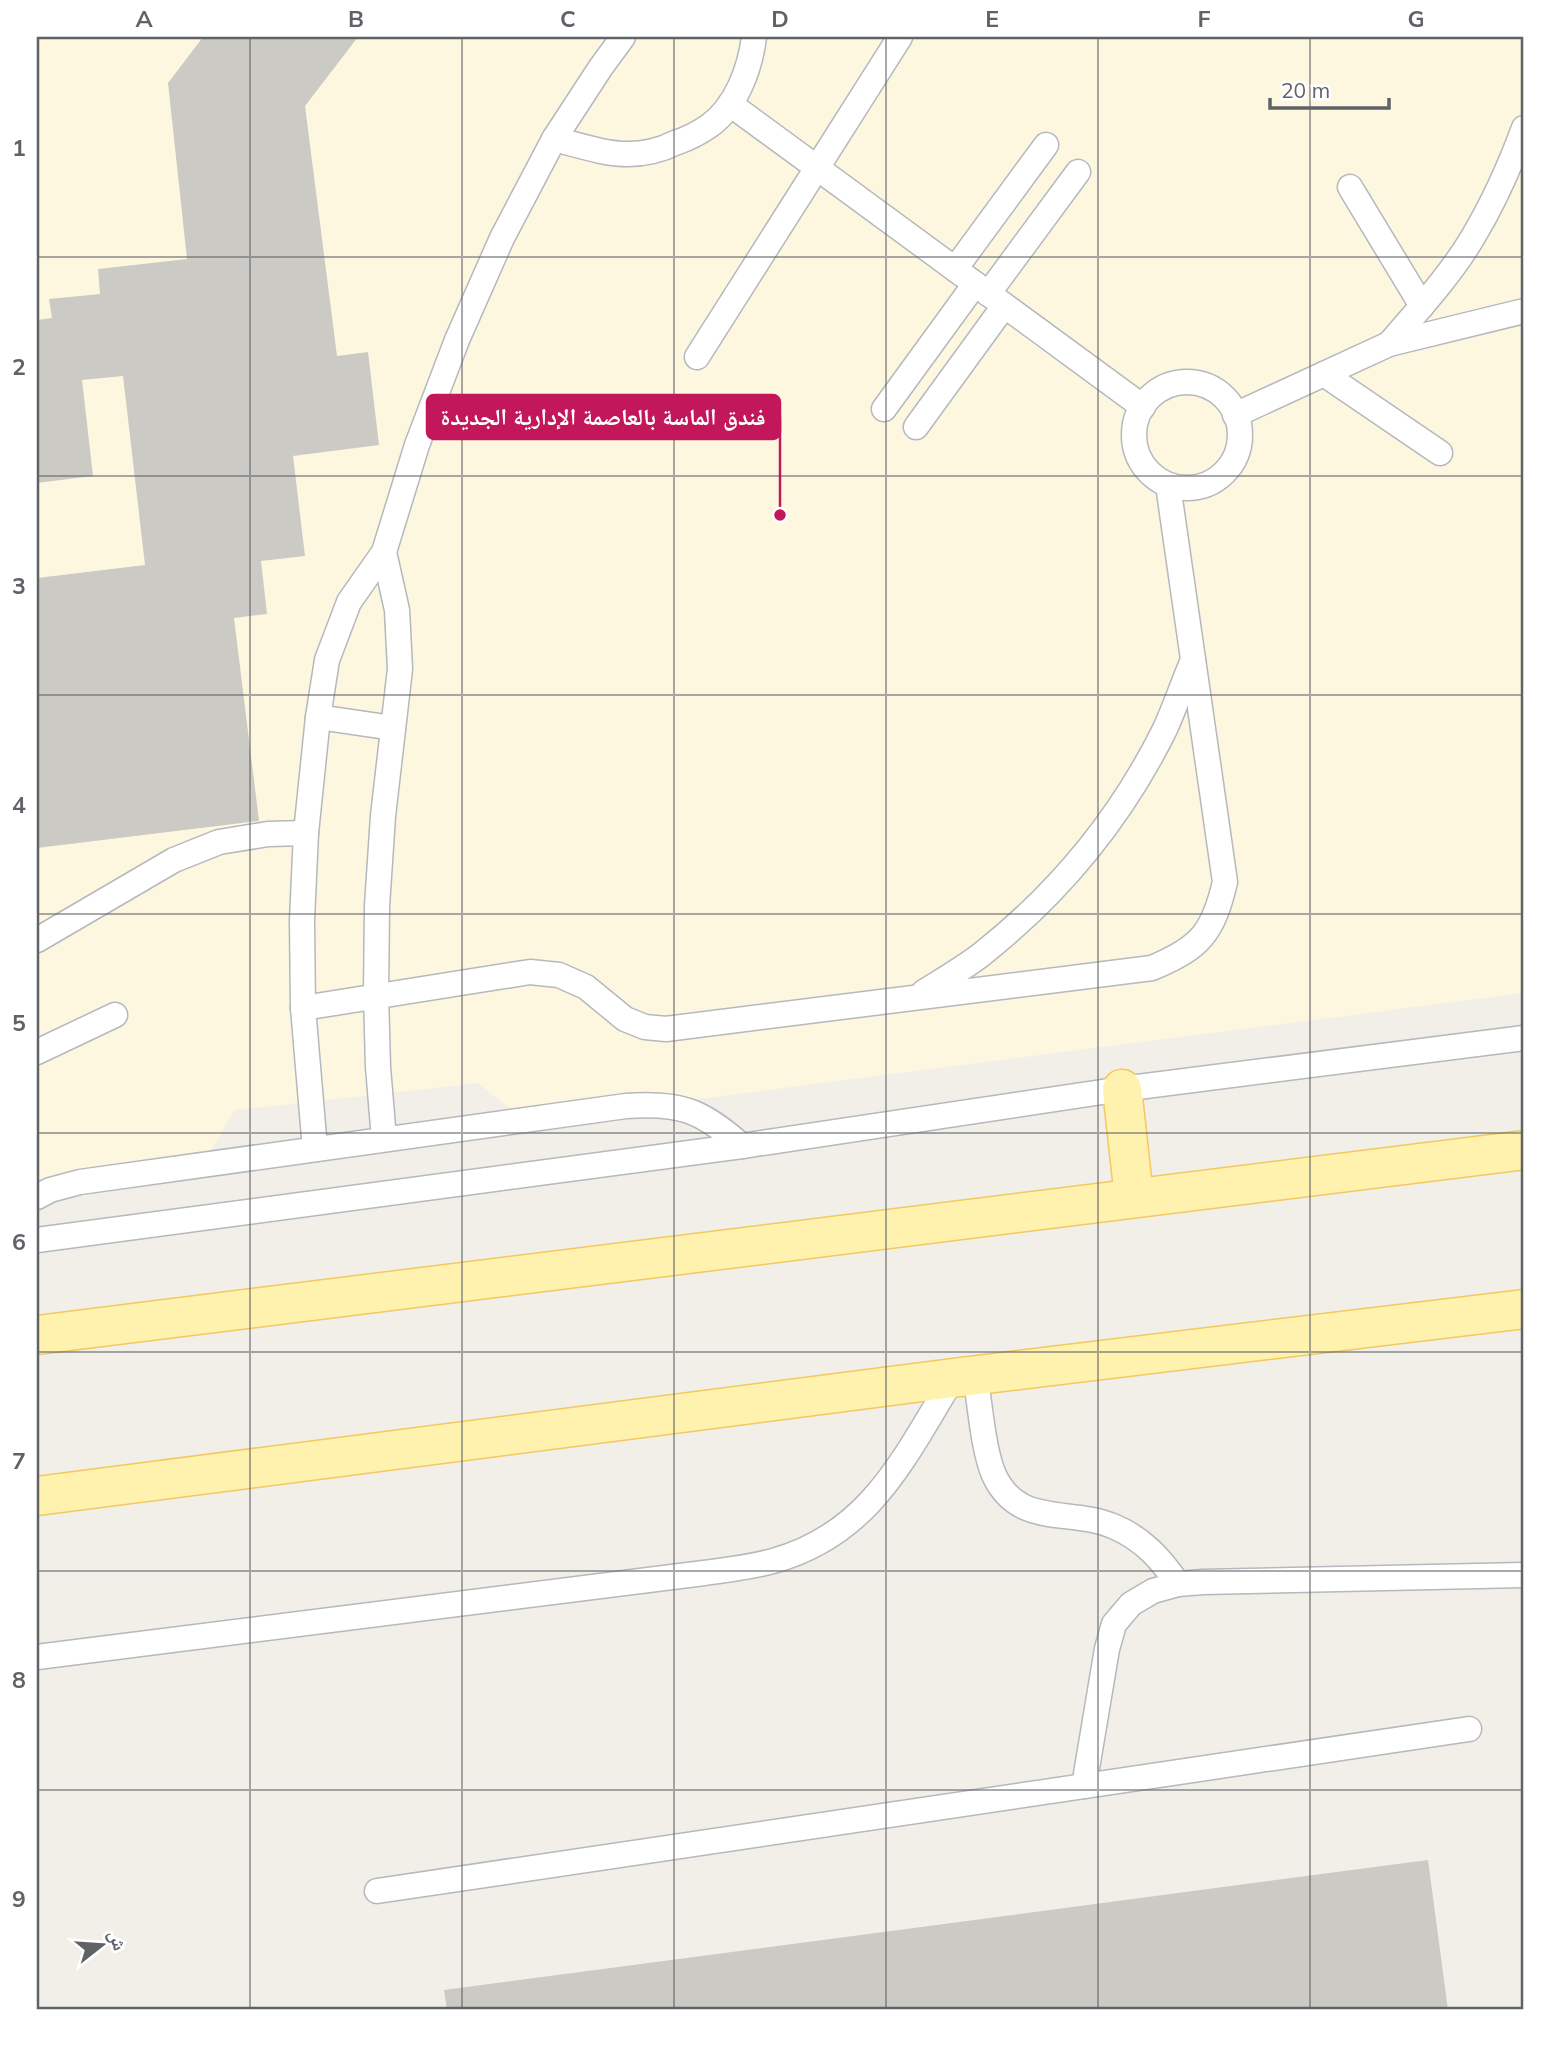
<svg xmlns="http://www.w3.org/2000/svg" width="1561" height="2047" viewBox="0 0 1561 2047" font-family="Mulish,'Noto Naskh Arabic',sans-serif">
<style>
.commercial{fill:#fef7e0}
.building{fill:#cccac5}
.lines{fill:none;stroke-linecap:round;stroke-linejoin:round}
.service-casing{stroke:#b5b8bc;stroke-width:27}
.primary-casing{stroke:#f2c960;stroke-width:41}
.service{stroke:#fff;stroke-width:24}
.primary{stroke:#fff2af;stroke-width:38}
.grid{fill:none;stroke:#5f6368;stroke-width:2;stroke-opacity:0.55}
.leader{fill:none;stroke:#c2185b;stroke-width:2.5}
.callout-dot{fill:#c2185b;stroke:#fff;stroke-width:2.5}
.callout{fill:#c2185b;stroke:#c2185b;stroke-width:2.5}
.callout-label{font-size:23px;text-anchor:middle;font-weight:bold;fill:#fff}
.neatline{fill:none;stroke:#5f6368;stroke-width:2.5}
.grid-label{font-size:23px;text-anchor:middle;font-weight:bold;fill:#5f6368}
</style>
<rect width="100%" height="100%" fill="#f1efe8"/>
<polygon class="commercial" points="37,37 1524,37 1524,993 525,1121 478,1083 235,1110 204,1161 37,1181"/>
<g class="building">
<polygon points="203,37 358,37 305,106 337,356 368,352 379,445 293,456 305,556 261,561 267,614 234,618 259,821 37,848 37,578 145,565 123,376 82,380 93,476 37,483 37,320 52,318 49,299 100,294 98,269 187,259 168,83"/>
<polygon points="1428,1860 1448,2010 447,2010 444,1990"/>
</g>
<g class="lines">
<g class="service-casing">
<g id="service">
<polyline points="730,104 1143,407"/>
<path d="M554 139C579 145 603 154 628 154 644 154 661 150 675 143 687 139 699 133 709 126 736 107 750 69 754 37"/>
<polyline points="1350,187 1422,306"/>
<polyline points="955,269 1046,145"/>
<polyline points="988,294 1078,172"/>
<path d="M1389 344C1418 310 1450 276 1473 237 1494 202 1510 166 1524 128"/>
<polyline points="697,357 900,37"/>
<polyline points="1324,374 1440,453"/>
<circle cx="1187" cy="435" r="53"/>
<polyline points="884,409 975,284"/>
<polyline points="1235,415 1389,344 1524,311"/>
<polyline points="916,427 1004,306"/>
<polyline points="318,717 393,728"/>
<polyline points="37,940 174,860 219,842 268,834 306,833"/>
<path d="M924 992C943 980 964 968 982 954 1059 893 1121 818 1165 729 1175 707 1183 683 1193 660"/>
<path d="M303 1008 530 972 559 975 586 987 625 1019 645 1027 666 1029 1152 968C1200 948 1213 933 1225 882L1168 485"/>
<polyline points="37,1052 115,1015"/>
<polyline points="384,1139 378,1067 376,995 377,906 383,816 400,669 397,610 384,552"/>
<polyline points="315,1149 303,1008 302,920 306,833 318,717 327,660 349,602 384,552 417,445 457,340 502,238 554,139 601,67 623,37"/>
<path d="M37 1197 50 1190 80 1182 626 1106C680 1102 701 1110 742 1146"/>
<polyline points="37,1240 742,1146 1122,1089 1524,1038"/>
<path d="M975 1375C980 1403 983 1450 994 1475 1019 1529 1071 1507 1115 1527 1143 1539 1161 1559 1178 1584"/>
<path d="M37 1657 704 1573C727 1570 751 1567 773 1561 871 1534 904 1457 953 1378"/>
<polyline points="1084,1786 1107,1649 1114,1624 1131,1604 1153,1591 1178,1584 1203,1582 1524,1575"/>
<polyline points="377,1891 1469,1729"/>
</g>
</g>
<g class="primary-casing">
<g id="primary">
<polyline points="1122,1089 1134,1197"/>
<polyline points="37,1335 1524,1150"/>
<polyline points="37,1496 953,1378 1524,1309"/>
</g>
</g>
<use href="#service" class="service"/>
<use href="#primary" class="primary"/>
</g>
<path class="grid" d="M250 37V2010M462 37V2010M674 37V2010M886 37V2010M1098 37V2010M1310 37V2010M37 257H1524M37 476H1524M37 695H1524M37 914H1524M37 1133H1524M37 1352H1524M37 1571H1524M37 1790H1524"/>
<path class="leader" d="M780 515L780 417"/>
<circle class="callout-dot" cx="780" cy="515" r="7"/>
<rect class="callout" x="427" y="395" width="353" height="44" rx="7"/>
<g class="callout-label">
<text x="603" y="425">فندق الماسة بالعاصمة الإدارية الجديدة</text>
</g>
<rect width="1561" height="2047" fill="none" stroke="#ffffff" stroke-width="77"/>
<g transform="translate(102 1945) rotate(73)" stroke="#ffffff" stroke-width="5" paint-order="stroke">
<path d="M0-5L12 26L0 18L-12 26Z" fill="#5f6368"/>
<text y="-10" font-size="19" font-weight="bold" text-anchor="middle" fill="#5f6368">ش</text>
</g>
<path d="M1270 98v10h119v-10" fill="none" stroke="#5f6368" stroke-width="3.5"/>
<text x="1281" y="98" font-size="21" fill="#5f6368" stroke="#ffffff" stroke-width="5" paint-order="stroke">20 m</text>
<rect x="38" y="38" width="1484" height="1970" class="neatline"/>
<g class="grid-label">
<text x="144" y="27">A</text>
<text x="356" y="27">B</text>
<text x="568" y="27">C</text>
<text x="780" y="27">D</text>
<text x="992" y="27">E</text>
<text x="1204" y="27">F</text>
<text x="1416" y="27">G</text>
<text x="19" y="156">1</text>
<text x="19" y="375">2</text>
<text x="19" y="594">3</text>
<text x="19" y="813">4</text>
<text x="19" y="1031">5</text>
<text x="19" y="1250">6</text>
<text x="19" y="1469">7</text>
<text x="19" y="1688">8</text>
<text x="19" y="1907">9</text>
</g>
</svg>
